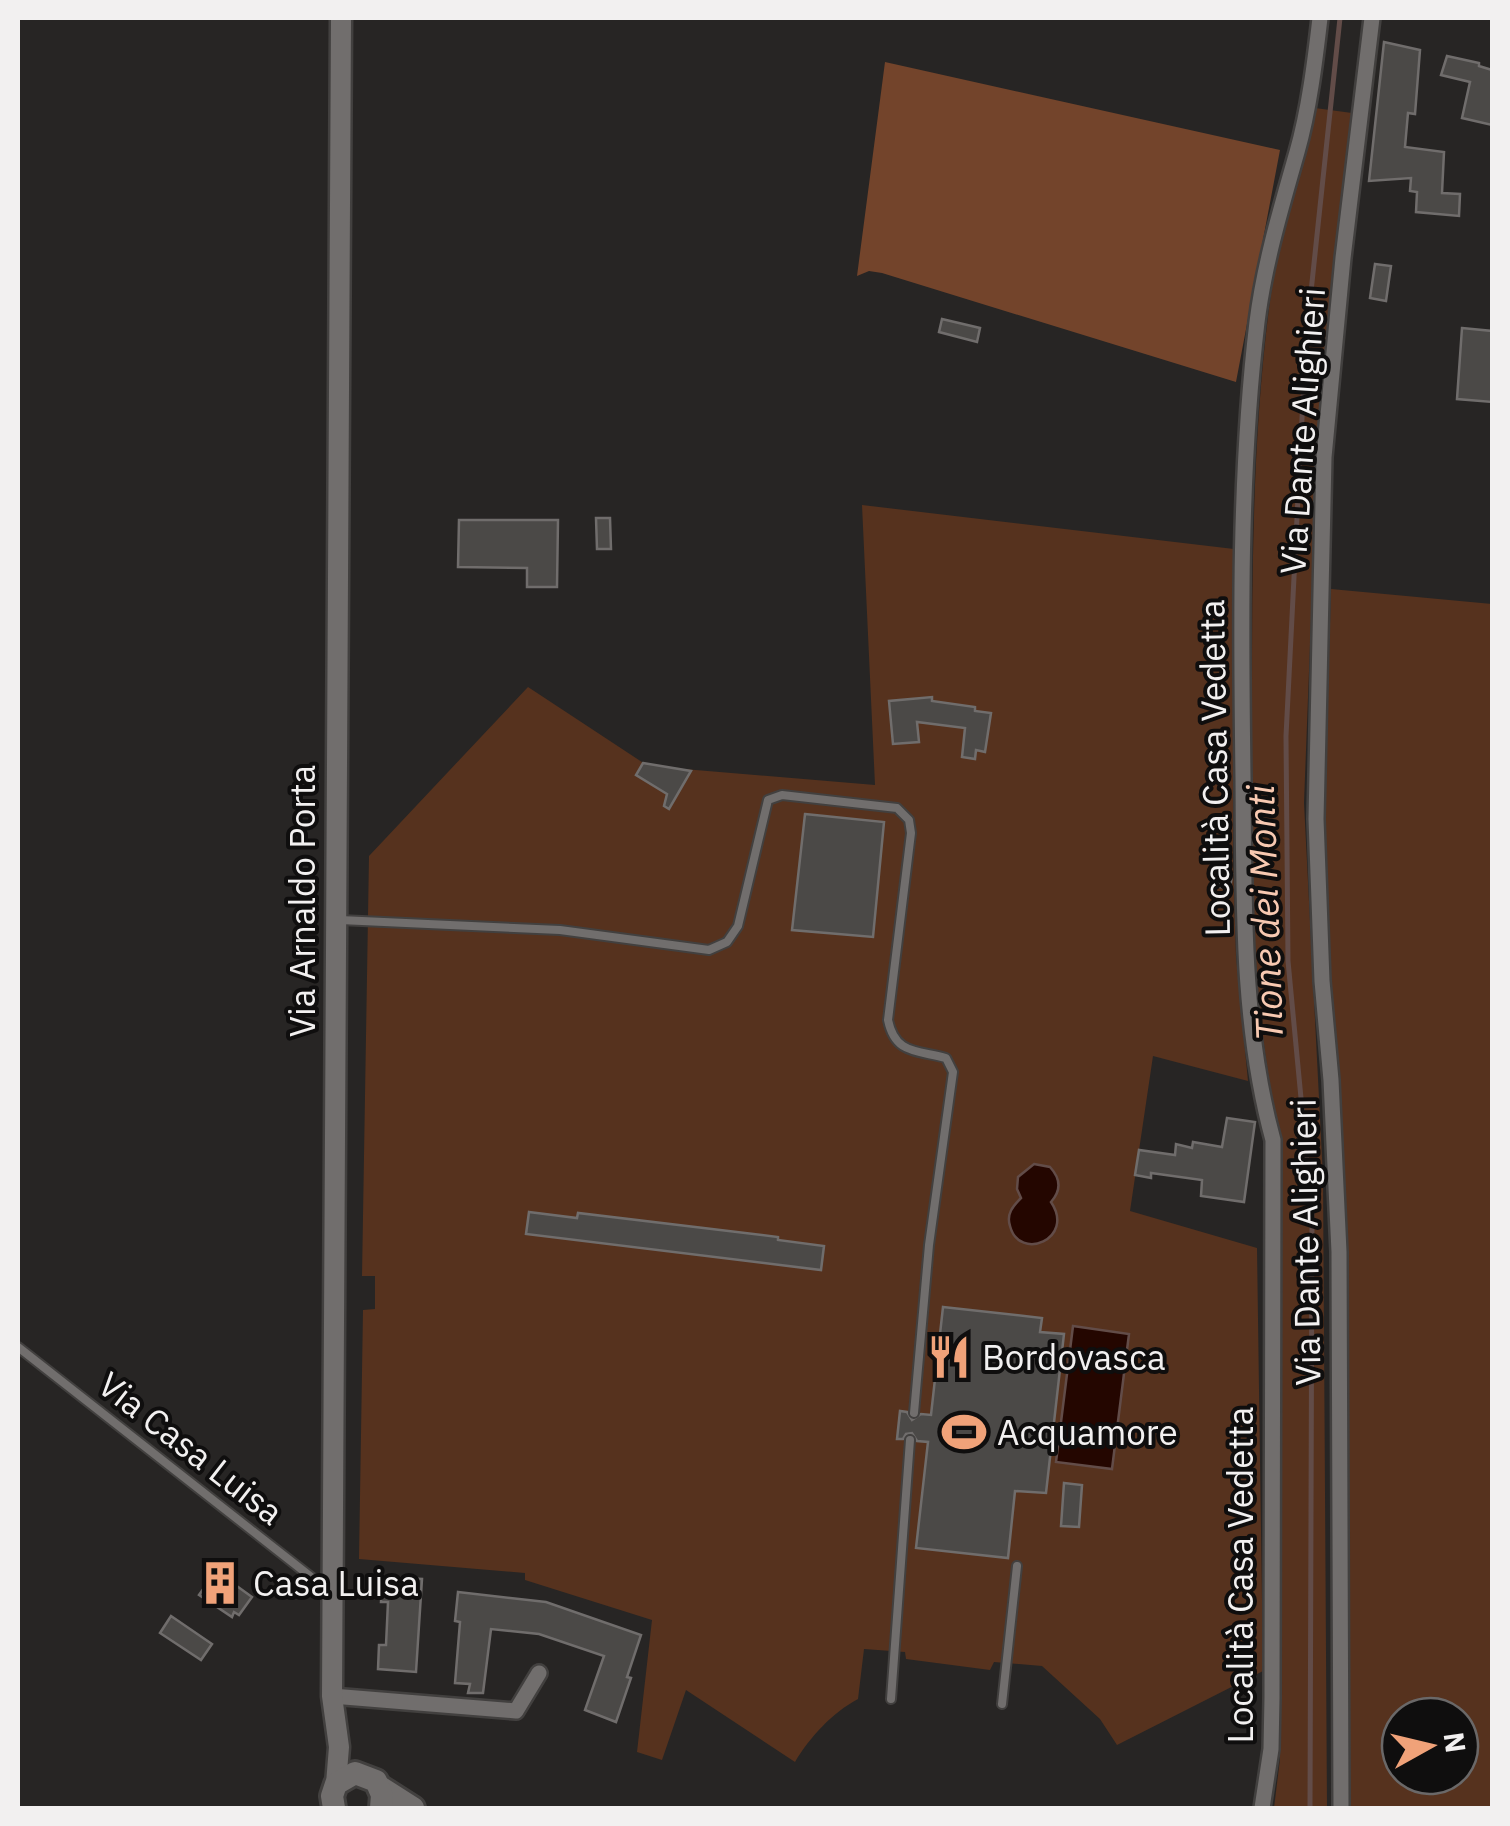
<svg xmlns="http://www.w3.org/2000/svg" width="1510" height="1826" viewBox="0 0 1510 1826" font-family="'IBM Plex Sans',sans-serif">
<style>
.green{fill:#56321e;fill-rule:evenodd}
.forest{fill:#73442b}
.water{fill:#240600;stroke:#624c48;stroke-width:2.5}
.lines{fill:none;stroke-linecap:round;stroke-linejoin:round}
.stream{stroke:#624c48;stroke-width:5}
.building{fill:#4b4947;stroke:#706d6c;stroke-width:2.5}
.service-casing{stroke:#42403f;stroke-width:12}
.minor-casing{stroke:#42403f;stroke-width:20}
.tertiary-casing{stroke:#42403f;stroke-width:25}
.secondary-casing{stroke:#42403f;stroke-width:28}
.service{stroke:#716e6d;stroke-width:8}
.minor{stroke:#716e6d;stroke-width:15}
.tertiary{stroke:#716e6d;stroke-width:20}
.secondary{stroke:#716e6d;stroke-width:22}
.labels{text-anchor:middle;dominant-baseline:central;stroke-width:8;stroke-linejoin:round;paint-order:stroke}
.street-label{font-size:35px;fill:#f2f0f0;stroke:#0f0e0e}
.poi-label{font-size:35px;fill:#f2f0f0;stroke:#0f0e0e;text-anchor:start}
.water-label{font-size:38px;font-style:italic;fill:#f8c9b1;stroke:#0f0e0e}
</style>
<rect width="100%" height="100%" fill="#272524"/>
<g class="green">
<path d="M1315 108 1352 113 1319 408 1304 803 1323 1177 1327 1808H1274L1280 1759V1134C1250 1005 1252 872 1252 740 1252 596 1251 451 1269 308 1278 240 1298 173 1315 108Z"/>
<path d="M862 505 1234 549 1233 861 1236 956 1248 1081 1153 1056 1130 1211 1257 1248 1263 1671 1117 1745 1100 1719 1042 1666 994 1662 990 1670 906 1659 905 1652 864 1649 858 1699C832 1713 810 1737 795 1762L686 1690 662 1760 637 1752 652 1620 525 1580V1573L359 1559 363 1310 375 1309V1276H362L369 856 528 687 648 766 875 785Z"/>
<path d="M1331 589 1492 604V1808H1348L1325 798ZM1400 1716H1460V1776H1400Z"/>
</g>
<polygon class="forest" points="885,62 1280,150 1236,382 882,273 869,271 857,276"/>
<g class="water">
<path d="M1034 1164 1050 1167C1061 1179 1061 1191 1051 1202 1076 1239 1019 1262 1010 1226 1006 1214 1013 1206 1021 1198L1017 1189 1018 1177Z"/>
<polygon points="1073,1326 1129,1334 1112,1469 1056,1462"/>
</g>
<g class="lines">
<polyline class="stream" points="1310,1808 1312,1214 1288,961 1286,736 1306,339 1340,18"/>
</g>
<g class="building">
<polygon points="1384,42 1420,50 1415,114 1408,113 1405,147 1444,152 1442,193 1460,194 1459,216 1416,212 1417,192 1410,191 1411,178 1369,181"/>
<polygon points="1447,56 1479,63 1479,66 1492,70 1492,125 1462,118 1470,82 1441,75"/>
<polygon points="1375,264 1391,266 1386,301 1370,298"/>
<polygon points="942,319 980,328 977,342 939,332"/>
<polygon points="1462,328 1492,331 1492,402 1457,399"/>
<polygon points="596,518 610,518 611,549 597,549"/>
<polygon points="459,520 558,520 557,587 527,587 527,568 458,567"/>
<polygon points="932,697 932,701 975,707 975,711 991,713 985,752 976,750 975,759 962,757 965,728 917,722 919,742 893,744 889,701"/>
<polygon points="643,763 691,771 669,809 664,806 667,794 636,775"/>
<polygon points="805,814 884,822 873,937 792,930"/>
<polygon points="1217,872 1232,874 1230,889 1215,886"/>
<polygon points="1227,1118 1255,1122 1244,1202 1201,1196 1202,1180 1151,1173 1151,1178 1135,1175 1139,1150 1175,1155 1176,1144 1192,1148 1193,1142 1222,1147"/>
<polygon points="529,1212 577,1218 578,1213 778,1237 778,1240 824,1246 821,1270 526,1234"/>
<polygon points="943,1307 1042,1318 1040,1332 1064,1334 1046,1493 1015,1491 1008,1558 916,1548 928,1442 917,1441 912,1433 906,1434 903,1439 897,1439 900,1411 907,1412 912,1420 921,1414 931,1415"/>
<polygon points="1064,1483 1082,1485 1079,1527 1061,1526"/>
<polygon points="216,1571 252,1597 239,1615 234,1612 232,1617 199,1595"/>
<polygon points="382,1577 422,1579 416,1672 378,1669 379,1645 386,1645 388,1602 381,1602"/>
<polygon points="458,1592 546,1602 641,1635 627,1677 631,1678 616,1722 585,1710 604,1656 539,1634 491,1629 483,1693 468,1693 470,1684 455,1683 460,1622 455,1621"/>
<polygon points="171,1616 212,1644 201,1660 160,1633"/>
</g>
<g class="lines">
<g class="service-casing">
<g id="service">
<path d="M340 920 560 930 709 950 727 942 738 926 768 800 782 795 897 808 909 820 911 833 888 1020C895 1054 916 1050 946 1058L953 1072 929 1245 914 1413"/>
<polyline points="18,1347 315,1580 329,1587"/>
<polyline points="891,1699 910,1440"/>
<polyline points="1002,1704 1017,1566"/>
</g>
</g>
<g class="minor-casing">
<g id="minor">
<polyline points="332,1696 516,1711 539,1673"/>
<path d="M1262 1808 1271 1749 1272 1698 1273 1140C1241 1023 1244 898 1243 778 1241 625 1239 474 1257 322 1264 265 1281 208 1297 152 1309 110 1315 61 1320 18"/>
<polyline points="1341,1808 1339,1252 1331,1080 1322,981 1316,819 1324,457 1343,258 1372,18"/>
</g>
</g>
<g class="tertiary-casing">
<polyline id="tertiary" points="336,1784 339,1747 332,1696 341,18"/>
</g>
<g class="secondary-casing">
<g id="secondary">
<polyline points="380,1787 413,1808"/>
<polyline points="334,1808 332,1796 336,1784 355,1773 376,1781 382,1795 381,1808"/>
</g>
</g>
<use href="#service" class="service"/>
<use href="#minor" class="minor"/>
<use href="#tertiary" class="tertiary"/>
<use href="#secondary" class="secondary"/>
</g>
<defs>
<g id="restaurant-bare" transform="scale(3.45)"><path d="M-5-6h1v4h1v-4h1v4h1v-4h1v5L-1.5 .5V6h-2V.5L-5-1ZM5-6V6H3V1.5H1.5Q1.5-4 5-6Z" fill="#f0a279" stroke="#0f0e0e" stroke-width="2.5" paint-order="stroke"/></g>
<g id="stadium-bare" transform="scale(3.45)"><path d="M0-5a6.5 5 0 1 0 0 10a6.5 5 0 1 0 0-10ZM-3.5-1.8h7v3.6h-7Z" fill="#f0a279" stroke="#0f0e0e" stroke-width="2.5" paint-order="stroke"/></g>
<g id="building-bare" transform="scale(3.45)"><path d="M-4-6H4V6H1V3H-1V6H-4ZM-2.5-4.3h1.7v1.8h-1.7ZM.8-4.3h1.7v1.8H.8ZM-2.5-1h1.7V.8h-1.7ZM.8-1h1.7V.8H.8Z" fill="#f0a279" stroke="#0f0e0e" stroke-width="2.5" paint-order="stroke"/></g>
</defs>
<g fill-rule="evenodd">
<use href="#restaurant-bare" x="949" y="1357"/>
<use href="#stadium-bare" x="964" y="1432"/>
<use href="#building-bare" x="220" y="1583"/>
</g>
<g class="labels">
<g class="street-label">
<text transform="translate(1302 431) rotate(-86)">Via Dante Alighieri</text>
<text transform="translate(1214 768) rotate(-91)">Località Casa Vedetta</text>
<text transform="translate(302 901) rotate(-90)">Via Arnaldo Porta</text>
<text transform="translate(1305 1242) rotate(-91)">Via Dante Alighieri</text>
<text transform="translate(191 1448) rotate(38)">Via Casa Luisa</text>
<text transform="translate(1240 1575) rotate(-90)">Località Casa Vedetta</text>
</g>
<g class="poi-label">
<text x="982" y="1357">Bordovasca</text>
<text x="997" y="1432">Acquamore</text>
<text x="253" y="1583">Casa Luisa</text>
</g>
<g class="water-label">
<text transform="translate(1264 913) rotate(-92)">Tione dei Monti</text>
</g>
</g>
<rect width="1510" height="1826" fill="none" stroke="#f2f0f0" stroke-width="40"/>
<g transform="translate(1430 1746) rotate(82)"><circle r="48" fill="#0f0e0e" stroke="#6a6868" stroke-width="2.5"/>
<path d="M0-8L18 38L0 25L-18 38Z" fill="#f0a279"/>
<text y="-15" font-size="28" font-weight="bold" text-anchor="middle" fill="#f2f0f0">N</text>
</g>
</svg>
